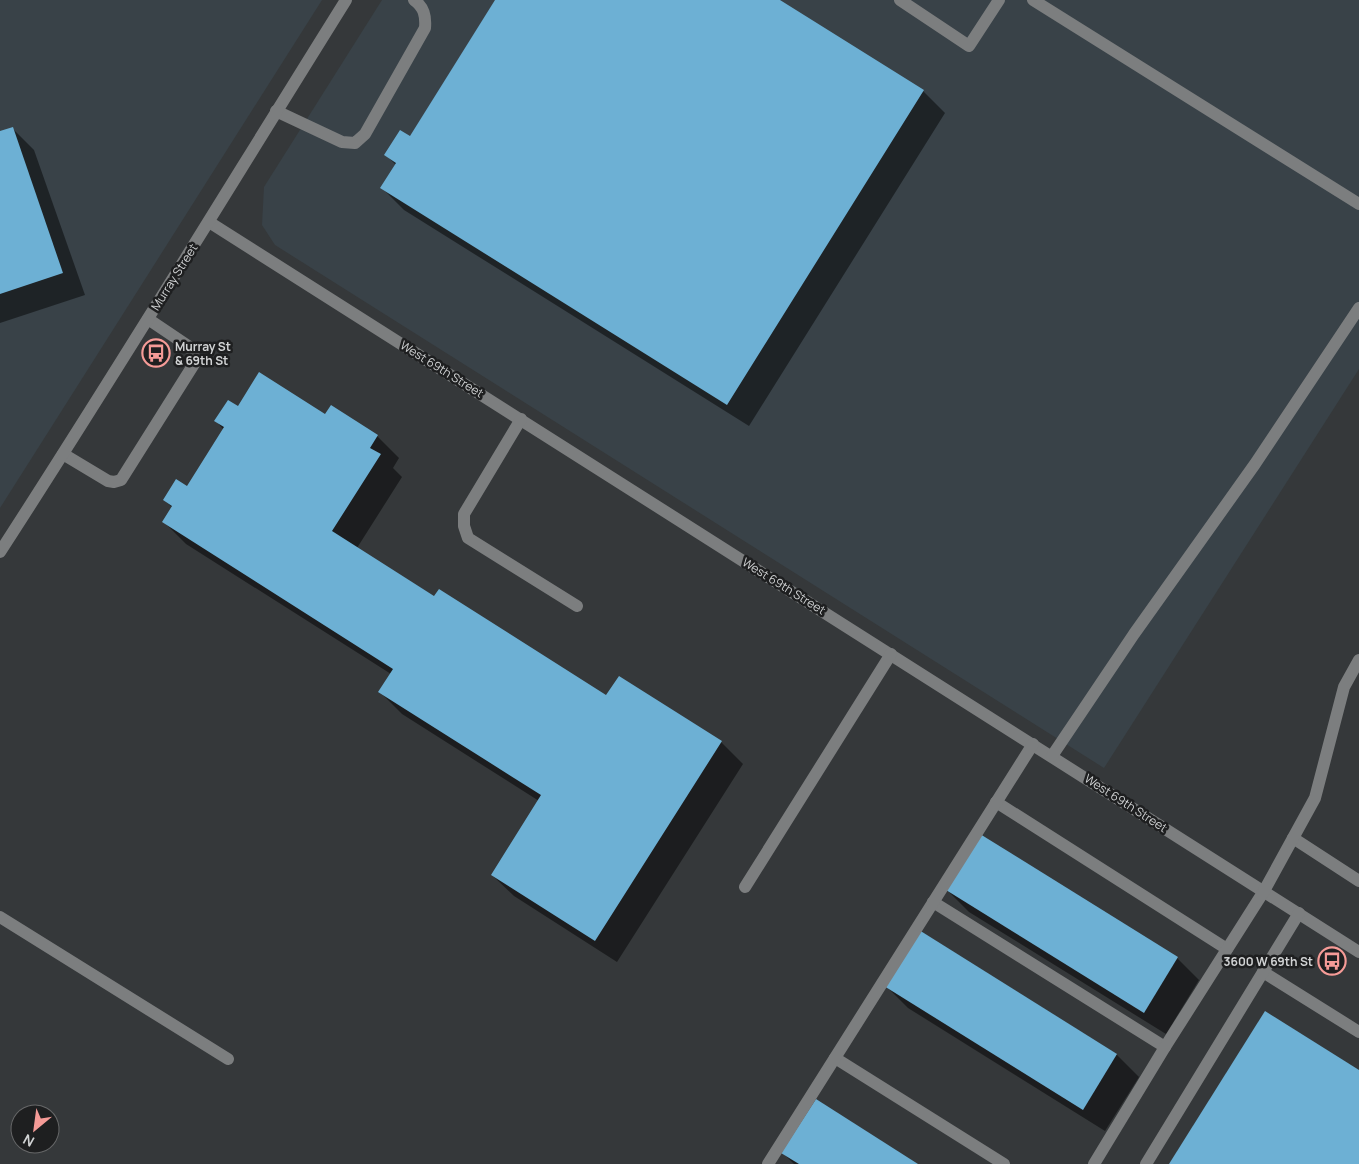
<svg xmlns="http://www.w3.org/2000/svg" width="1359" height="1164" viewBox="0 0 1359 1164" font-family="Manrope,sans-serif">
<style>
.built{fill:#394248}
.shadow{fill:#0007}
.building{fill:#6db0d4}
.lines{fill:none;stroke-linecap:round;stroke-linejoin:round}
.minor{stroke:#7c7e7f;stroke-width:12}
.labels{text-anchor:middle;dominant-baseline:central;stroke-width:5;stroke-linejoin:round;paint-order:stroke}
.street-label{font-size:12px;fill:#d1d3d4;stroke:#1e1f20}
.poi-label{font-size:12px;font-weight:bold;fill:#d1d3d4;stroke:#1e1f20;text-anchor:start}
</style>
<rect width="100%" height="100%" fill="#35383a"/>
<g class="built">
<polygon points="0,0 322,0 0,508"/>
<polygon points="382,0 1359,0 1359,369 1104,768 275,245 262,225 264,187"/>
</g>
<g class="shadow">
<polygon points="497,0 778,0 923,91 945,113 749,426 404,210 382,188 396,165 386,155 410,138"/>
<polygon points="12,128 34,150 85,295 0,323 0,133"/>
<polygon points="331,407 377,436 399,458 393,468 402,477 357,548 435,597 607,697 721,742 743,764 617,962 514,896 492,875 539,801 402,714 380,692 391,674 186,544 164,522 173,508 164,500 188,487 224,430 216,421 239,408 326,415"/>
<polygon points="981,836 1177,958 1199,980 1166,1034 969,912 947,890"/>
<polygon points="919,932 1117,1055 1139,1077 1105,1131 908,1008 886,986"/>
<polygon points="783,1153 916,1164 794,1164"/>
</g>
<g class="building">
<polygon points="495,0 780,0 924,90 727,405 380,188 396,163 384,155 400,130 410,136"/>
<polygon points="13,127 63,273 0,294 0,131"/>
<polygon points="259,372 325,414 331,405 378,435 370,448 381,454 332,531 434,596 439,589 606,695 619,676 722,741 595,941 491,875 541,795 378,692 393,669 162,522 172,506 163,500 176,479 187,486 224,427 214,421 228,400 238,406"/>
<polygon points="980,834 1178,957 1144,1013 946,890"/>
<polygon points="919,930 1117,1054 1083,1110 884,986"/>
<polygon points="1265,1011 1359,1070 1359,1164 1169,1164"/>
<polygon points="816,1099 918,1164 799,1164 781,1153"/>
</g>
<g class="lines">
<g class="minor">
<polyline points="900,0 969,46 999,0"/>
<polyline points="1033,0 1359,204"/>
<path d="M276 111 342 142 355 143 365 134 425 28C426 16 424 7 414 0"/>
<polyline points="209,222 1359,952"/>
<polyline points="521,419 464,514 464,526 468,538 577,606"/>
<polyline points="63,454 108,481 114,482 121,480 194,364 194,356 191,348 148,319"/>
<path d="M0 552C118 370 231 184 346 0"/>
<polyline points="1052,756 1134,634 1255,464 1359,308"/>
<polyline points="996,802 1227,949"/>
<polyline points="1293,838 1359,881"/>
<polyline points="745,887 891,654"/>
<polyline points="933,902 1165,1047"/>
<polyline points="0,917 228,1059"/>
<polyline points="1263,972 1359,1032"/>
<polyline points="835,1058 1004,1164"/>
<polyline points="768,1164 1033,744"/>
<polyline points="1094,1164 1165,1047 1264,891 1315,798 1344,687 1359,660"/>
<polyline points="1146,1164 1299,913"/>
</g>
</g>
<defs>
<g id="bus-ring" transform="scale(1.4375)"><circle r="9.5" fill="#1e1f20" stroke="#f59b97" stroke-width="1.5"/><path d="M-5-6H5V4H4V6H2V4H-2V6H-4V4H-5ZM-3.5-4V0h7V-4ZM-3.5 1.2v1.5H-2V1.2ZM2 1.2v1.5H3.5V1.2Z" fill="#f59b97"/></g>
</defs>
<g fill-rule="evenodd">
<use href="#bus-ring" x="156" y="353"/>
<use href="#bus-ring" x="1332" y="961"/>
</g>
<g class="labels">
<g class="street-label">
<text transform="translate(174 277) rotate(-58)">Murray Street</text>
<text transform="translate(442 369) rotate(32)">West 69th Street</text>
<text transform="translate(784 586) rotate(32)">West 69th Street</text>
<text transform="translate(1126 803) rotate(33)">West 69th Street</text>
</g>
<g class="poi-label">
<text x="175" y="346">Murray St<tspan x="175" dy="14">&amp; 69th St</tspan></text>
<text x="1313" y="961" text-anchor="end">3600 W 69th St</text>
</g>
</g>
<g transform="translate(35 1129) rotate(209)"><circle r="24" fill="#1e1f20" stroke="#666768"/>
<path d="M0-4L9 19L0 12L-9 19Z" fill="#f59b97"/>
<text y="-8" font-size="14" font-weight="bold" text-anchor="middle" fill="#d1d3d4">N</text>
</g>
</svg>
